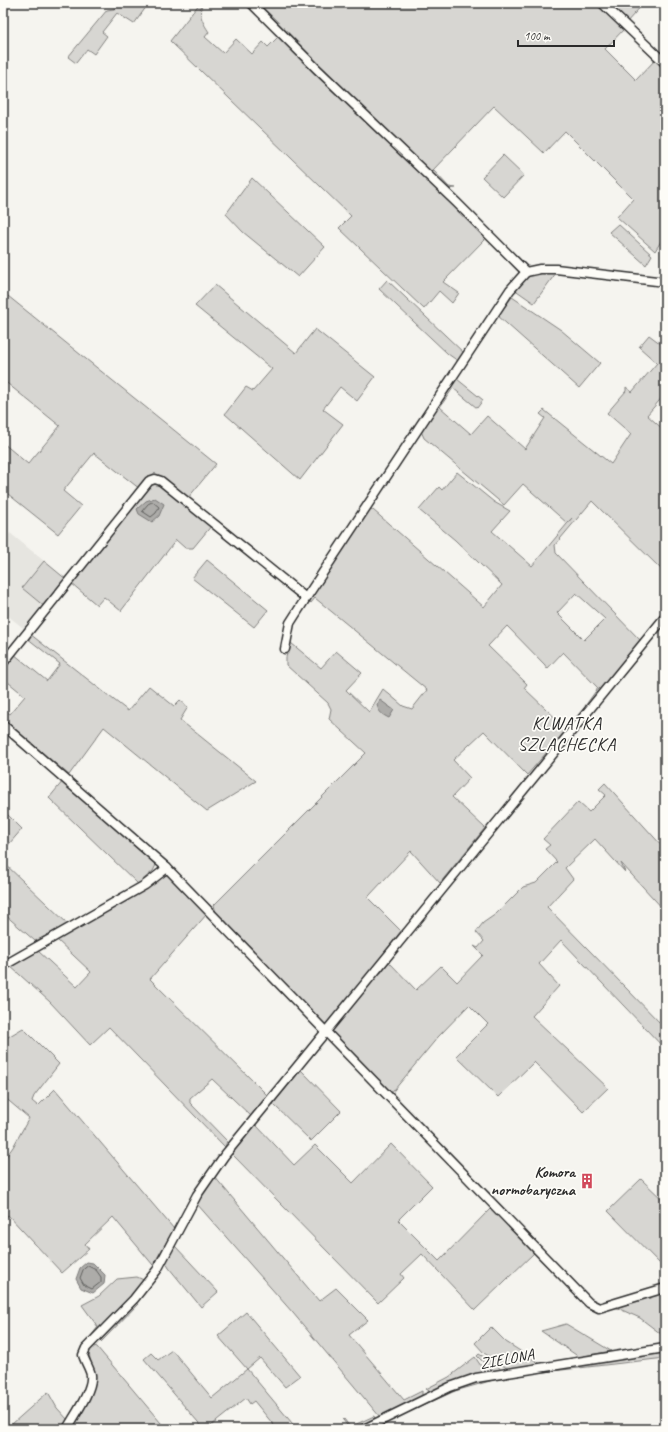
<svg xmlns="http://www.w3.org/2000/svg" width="668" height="1432" viewBox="0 0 668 1432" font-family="Caveat,sans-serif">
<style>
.built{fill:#e6e5e0}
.green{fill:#d7d6d2;stroke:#81807e;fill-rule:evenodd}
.water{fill:#adaca9;stroke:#797877}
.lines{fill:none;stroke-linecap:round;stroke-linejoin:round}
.shore{stroke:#5f5f5d;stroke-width:1}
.minor-casing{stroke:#2b2b2b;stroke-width:11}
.minor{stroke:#fdfcf7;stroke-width:8}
.labels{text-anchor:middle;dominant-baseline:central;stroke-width:3.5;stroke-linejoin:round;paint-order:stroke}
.poi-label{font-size:16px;font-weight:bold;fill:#2b2b2b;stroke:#fdfcf7;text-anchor:end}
.street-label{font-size:16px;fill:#2b2b2b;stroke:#fdfcf7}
.quarter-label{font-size:18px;letter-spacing:1px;fill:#2b2b2b;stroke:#fdfcf7}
</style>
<rect width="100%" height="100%" fill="#f5f4ef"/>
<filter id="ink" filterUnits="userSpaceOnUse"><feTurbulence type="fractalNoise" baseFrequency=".025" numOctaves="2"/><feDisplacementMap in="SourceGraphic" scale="8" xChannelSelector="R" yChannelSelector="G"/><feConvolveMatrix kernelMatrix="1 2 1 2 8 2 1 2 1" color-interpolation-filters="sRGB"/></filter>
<g filter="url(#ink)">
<polygon class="built" points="10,533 44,561 22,588 45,607 26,630 3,612 3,542"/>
<g class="green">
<polygon points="119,3 149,3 134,24 117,13 102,32 107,36 94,54 87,49 76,63 68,57 107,10 114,9"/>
<path d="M200 3H203C197 13 203 23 209 32L205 37 223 53 236 39 252 54 263 42 268 47 280 35 440 190 486 238 443 282 459 293 452 303 439 291 424 309 339 228 351 216 170 41Z"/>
<polygon points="256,3 598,3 625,28 605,49 636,80 656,59 665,67 665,235 655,251 617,217 633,199 565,131 544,153 494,106 433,170 449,187 456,188 447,189 307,57"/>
<polygon points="607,3 644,3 626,23"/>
<polygon points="503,155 524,175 503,197 482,177"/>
<polygon points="252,178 325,247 298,277 243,232 226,214"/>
<polygon points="618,224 652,255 646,265 609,232"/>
<polygon points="537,272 556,273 534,303 514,289 528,276"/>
<polygon points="387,280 465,354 461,361 458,361 448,354 379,289"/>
<polygon points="215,285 296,353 315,329 375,377 357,401 340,387 323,409 343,424 300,480 225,414 246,387 253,391 272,369 195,306"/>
<polygon points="3,292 216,464 188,498 160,476 153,474 140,489 94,453 63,491 81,506 58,534 3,490 3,443 28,464 60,426 3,380"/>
<polygon points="512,297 561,330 600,363 579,388 498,316"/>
<path d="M649 335 665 347V394L647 415 665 431V573L592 501 555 545 556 553 641 641 587 708 585 706 598 688 563 652 547 669 545 665 507 626 488 646 527 684 524 688 567 729 527 775 484 731 453 760 470 778 452 797 485 828 440 883 411 851 369 896 368 898 401 931 328 1025 323 1024 216 913 214 905 366 753 329 719 331 709 328 703 286 665V657L291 643 321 668 336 651 362 673 346 690 369 712 383 689 403 706 412 709 427 690 315 598 311 603 309 601 369 509 373 510 484 607 502 585 455 540 419 510 439 487 442 490 457 472 494 502 510 511 492 531 532 566 572 518 567 523 523 484 504 505 424 438 421 431 457 379 483 400 477 408 453 388 440 407 471 434 487 416 525 449 545 418 540 414 544 410 611 464 631 434 607 413 626 391V387L632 392 657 363 639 347ZM576 593 605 619 584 640 557 613Z"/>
<polygon points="156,482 212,525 193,548 185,548 176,540 121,611 104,597 97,605 71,583 148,487"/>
<polygon points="207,560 268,610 254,627 192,578"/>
<polygon points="44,561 67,580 45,607 22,588"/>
<polygon points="30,634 128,711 149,686 174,706 180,700 188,707 180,720 256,781 207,811 104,727 69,775 3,719 3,709 10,714 25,696 3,678 3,668 14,654 47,681 60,664 27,638"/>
<polygon points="63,781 156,865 153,871 138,884 49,798"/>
<polygon points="605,783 663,847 660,849 665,854 665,911 621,863 625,872 595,839 565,868 573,879 547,907 665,1028 665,1049 561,940 539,964 559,986 532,1016 608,1088 583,1112 534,1062 498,1097 456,1056 488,1024 469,1005 438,1037 390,1095 334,1034 332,1030 334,1026 378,972 381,973 389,962 416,990 441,966 457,982 483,955 474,946 478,948 484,941 476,932 483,923 496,914 523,887 536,883 557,862 545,849 550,845 543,839 578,802 589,812 606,795 599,789"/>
<polygon points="3,810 22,829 3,851"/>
<polygon points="3,862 69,925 35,941 3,913"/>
<polygon points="168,875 172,877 207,914 150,979 268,1096 252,1117 212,1079 190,1098 190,1103 227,1141 225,1147 109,1027 90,1045 50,1002 10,966 37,950 77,987 91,972 56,939 162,876"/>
<polygon points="23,1028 59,1064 34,1096 32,1101 38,1106 55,1089 174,1229 153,1265 113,1217 85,1244 89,1249 62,1273 8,1215 3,1222 3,1161 13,1147 29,1118 3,1096 3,1040"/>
<polygon points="301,1070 341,1111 311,1141 273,1104"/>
<polygon points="256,1125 294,1165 315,1145 353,1183 391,1144 432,1186 398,1220 439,1261 491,1208 535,1252 475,1310 422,1254 401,1274 404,1278 378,1303 232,1154"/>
<polygon points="214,1176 319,1301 336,1288 368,1320 349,1335 404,1400 422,1391 422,1396 380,1417 293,1313 197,1204"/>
<polygon points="641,1179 665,1202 665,1269 608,1211"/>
<polygon points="175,1246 218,1292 201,1307 169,1268 165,1261"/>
<polygon points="137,1277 146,1281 83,1350 80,1350 98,1327 82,1305 99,1296 117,1279"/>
<polygon points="665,1290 665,1337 640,1318 615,1307"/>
<polygon points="134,1302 138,1304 101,1342 99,1338"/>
<polygon points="246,1312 300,1376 285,1387 260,1358 247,1369 297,1429 277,1429 254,1401 250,1404 246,1398 207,1429 204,1429 144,1359 151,1353 158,1360 172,1350 212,1398 247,1369 218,1336"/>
<polygon points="566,1324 611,1351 579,1357 541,1331"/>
<polygon points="491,1327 506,1342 539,1363 508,1369 484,1353 475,1343"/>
<path d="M93 1345 97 1347 166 1429H72C79 1415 96 1391 94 1374 93 1362 85 1355 93 1345Z"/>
<polygon points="665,1351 665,1358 536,1373 536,1371"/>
<polygon points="479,1354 497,1365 501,1370 492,1371 477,1356"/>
<polygon points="475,1357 485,1372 465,1378 431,1392 426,1389 449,1377"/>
<polygon points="530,1372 531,1374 497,1379 455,1391 372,1429 461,1386"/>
<polygon points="48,1392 57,1408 68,1420 63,1429 18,1429 12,1424"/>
<polygon points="374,1416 375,1420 357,1429 350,1429 343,1420 344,1419 350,1427"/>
</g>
<g class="water">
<polygon points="155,498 164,504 159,516 152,522 139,514 137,509 146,501"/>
<path d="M380 700 394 710 389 718C383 715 379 713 377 705Z"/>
<polygon points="87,1262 93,1263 105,1275 104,1284 93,1293 81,1288 76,1279 80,1268"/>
</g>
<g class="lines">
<g class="shore">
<polygon points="153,502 159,507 156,513 151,517 142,511 148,504"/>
<polygon points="88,1266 96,1270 101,1277 101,1282 92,1289 84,1285 80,1278 83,1270"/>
</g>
<g class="minor-casing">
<g id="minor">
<polyline points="251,3 317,69 456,202 526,272"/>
<polyline points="602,3 665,63"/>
<polyline points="526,272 540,269 556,269 665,282"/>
<polyline points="285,649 290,623 306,598 510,290 526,272"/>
<polyline points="3,663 149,481 155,479 161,481 306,598"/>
<polyline points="3,725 167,868 589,1303 599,1308 665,1288"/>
<polyline points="3,966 145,885 167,868"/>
<path d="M67 1429C74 1416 93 1390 91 1375 90 1369 85 1362 83 1355L86 1348 134 1299 157 1270 197 1195 224 1156 665 617"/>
<polyline points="364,1429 450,1387 476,1378 665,1348"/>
</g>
</g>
<use href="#minor" class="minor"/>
</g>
</g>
<defs>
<g id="building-bare" transform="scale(1.2)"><path d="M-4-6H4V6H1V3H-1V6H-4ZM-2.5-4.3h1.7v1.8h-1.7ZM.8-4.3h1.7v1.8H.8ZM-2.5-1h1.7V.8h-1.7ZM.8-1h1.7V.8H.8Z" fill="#d1495b" stroke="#fdfcf7" stroke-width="2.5" paint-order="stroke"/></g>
</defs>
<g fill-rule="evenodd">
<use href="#building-bare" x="587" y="1181"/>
</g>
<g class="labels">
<g class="poi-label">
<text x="575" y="1172">Komora<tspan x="575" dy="18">normobaryczna</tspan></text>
</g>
<g class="street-label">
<text transform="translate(507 1359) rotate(-10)">ZIELONA</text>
</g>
<g class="quarter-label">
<text x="567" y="723">KLWATKA<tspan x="567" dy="21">SZLACHECKA</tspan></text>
</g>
</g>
<rect width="668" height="1432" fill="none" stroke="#fdfcf7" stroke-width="16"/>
<rect x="8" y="8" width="652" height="1416" fill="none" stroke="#2b2b2b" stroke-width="1.5" filter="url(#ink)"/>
<path d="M518 40v6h96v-6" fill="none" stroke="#2b2b2b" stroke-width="2"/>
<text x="524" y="40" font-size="12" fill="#2b2b2b" stroke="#fdfcf7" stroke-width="3" paint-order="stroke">100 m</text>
</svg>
